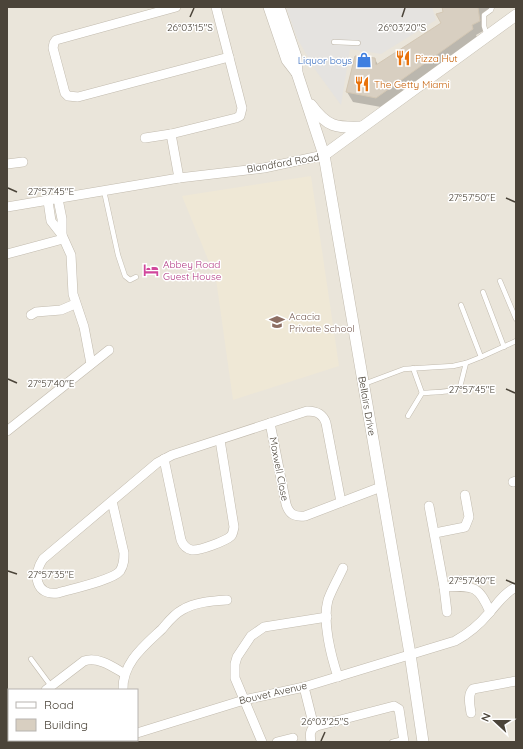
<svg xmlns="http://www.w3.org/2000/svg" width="523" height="749" viewBox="0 0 523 749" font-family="Quicksand,sans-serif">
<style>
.residential{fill:#eae5da;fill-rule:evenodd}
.education{fill:#efe8d6}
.parking{fill:#e5e3e0}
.shadow{fill:#0003}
.building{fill:#d8cfc1;stroke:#d3c7b4}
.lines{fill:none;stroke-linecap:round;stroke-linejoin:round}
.service-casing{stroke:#c2bbae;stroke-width:5.5}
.minor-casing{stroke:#c2bbae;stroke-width:10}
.tertiary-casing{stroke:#c2bbae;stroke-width:12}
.service{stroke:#fff;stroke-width:4.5}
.minor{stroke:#fff;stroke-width:9}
.tertiary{stroke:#fff;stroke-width:11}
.ticks{fill:none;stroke:#4b4439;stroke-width:1.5}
.labels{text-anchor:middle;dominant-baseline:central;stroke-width:3;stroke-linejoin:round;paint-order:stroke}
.food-label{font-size:10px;fill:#c56008;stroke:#fff;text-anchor:start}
.shop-label{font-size:10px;fill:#366cbe;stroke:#fff;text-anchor:end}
.street-label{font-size:10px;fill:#4b4439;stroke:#fff}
.hotel-label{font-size:10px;fill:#b23c85;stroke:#fff;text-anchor:start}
.education-label{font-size:10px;fill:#785e54;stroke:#fff;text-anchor:start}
.ticks-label{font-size:10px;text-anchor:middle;fill:#4b4439;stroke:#fff;stroke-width:3;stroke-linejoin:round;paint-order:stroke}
</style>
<rect width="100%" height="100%" fill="#f6f3ec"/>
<path class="residential" d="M7 7H516V742H7ZM9 690H137V740H9Z"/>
<polygon class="education" points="311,176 339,366 233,400 216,279 182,196"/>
<polygon class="parking" points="286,7 432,7 436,20 381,54 350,49 341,105 314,68 297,38"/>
<polygon class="shadow" points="443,7 490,7 491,13 482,15 485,30 476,35 478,39 381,107 353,102 347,92 375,59 378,65 442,23 444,13"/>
<polygon class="building" points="442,7 478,7 480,21 472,25 473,29 376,98 346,92 355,56 375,58 376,65 441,23 436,14 443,12"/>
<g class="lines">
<g class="service-casing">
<g id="service">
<polyline points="487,36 484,26 484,15 491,10 492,7"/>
<polyline points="334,42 358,43"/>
<polyline points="104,191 118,255 125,276 130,280 136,277"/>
<polyline points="500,281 516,319"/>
<polyline points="483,292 504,347"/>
<polyline points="461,305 481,357"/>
<path d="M413 368 422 393C432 392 452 393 460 387L466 363"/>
<polyline points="364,384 404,369 453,366 466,363 481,357 516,341"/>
<polyline points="408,416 422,393"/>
<polyline points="31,659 51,686"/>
<polyline points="392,742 404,739"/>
</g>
</g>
<g class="minor-casing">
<g id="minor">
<polyline points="176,7 56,40 54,43 53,48 65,93 68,96 78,97 229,57"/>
<polyline points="171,134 179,178"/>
<polyline points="145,138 171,134 236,118 240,116 242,108 216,7"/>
<polyline points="7,164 23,162"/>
<polyline points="58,199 62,219 62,235 71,255 73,294 84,327 91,364"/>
<polyline points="48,201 51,221 62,235"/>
<polyline points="7,207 179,178 264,168 324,155"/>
<polyline points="7,254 63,239"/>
<polyline points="31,315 36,312 61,310 75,304"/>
<path d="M270 423 286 504C289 514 294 517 305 516L381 487"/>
<polyline points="7,431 109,350"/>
<path d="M164 459 181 540C183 545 186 549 192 550 199 551 226 541 231 536 233 534 233 531 234 527L220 440"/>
<polyline points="513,482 516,481"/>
<path d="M112 501 124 553C124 559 124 565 120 571 113 580 71 589 58 593 36 596 32 575 43 559L157 463 172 455 307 411C317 411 323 414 326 423L341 502"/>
<polyline points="429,506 444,587 447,612"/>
<polyline points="435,533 465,527 469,517 465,495"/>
<path d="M444 587C473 586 478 584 490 612"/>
<path d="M338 677C331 656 322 621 328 600 332 589 338 579 343 568"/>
<polyline points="304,687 314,727"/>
<path d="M46 690 84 661C98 656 113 667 125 674"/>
<path d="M123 690C122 663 144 646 162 629 168 622 174 614 182 610 195 602 212 601 227 600"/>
<polyline points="7,707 9,710"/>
<path d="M471 713C470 705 467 695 473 689L516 681"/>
<path d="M137 733 244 700 304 687 455 641C468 634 479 625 489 613 498 603 504 593 516 587"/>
<polyline points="33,740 34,742"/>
<polyline points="20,742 21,740"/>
<polyline points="109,742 116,740"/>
<polyline points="262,742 235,678 235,664 237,657 251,636 264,627 327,617"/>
<polyline points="277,742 293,738"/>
<path d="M311 742C310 735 309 729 317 726L394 706 399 709 404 742"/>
</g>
</g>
<g class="tertiary-casing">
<g id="tertiary">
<polyline points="269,7 287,60 297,73"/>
<polyline points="279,7 296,57 297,73 324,155 410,654 423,742"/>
<path d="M311 105C327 127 336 128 362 127"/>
<polyline points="324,155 516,15"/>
</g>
</g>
<use href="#service" class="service"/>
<use href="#minor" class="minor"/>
<use href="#tertiary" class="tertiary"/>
</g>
<path class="ticks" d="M190 17 194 8M402 17 405 8M8 188 17 192M506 198 515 202M8 379 17 383M506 389 515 393M8 571 17 574M506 580 515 584M321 741 325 732"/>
<defs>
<g id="restaurant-bare" transform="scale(1.2)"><path d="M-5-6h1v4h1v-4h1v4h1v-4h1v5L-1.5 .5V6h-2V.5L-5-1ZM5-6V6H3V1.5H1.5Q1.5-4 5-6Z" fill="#e8710a" stroke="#fff" stroke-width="2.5" paint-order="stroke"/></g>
<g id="shop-bare" transform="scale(1.2)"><path d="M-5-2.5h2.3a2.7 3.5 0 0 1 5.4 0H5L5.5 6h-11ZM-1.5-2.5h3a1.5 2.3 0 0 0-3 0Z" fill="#3f7fe0" stroke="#fff" stroke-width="2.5" paint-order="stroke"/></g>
<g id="hotel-bare" transform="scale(1.2)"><path d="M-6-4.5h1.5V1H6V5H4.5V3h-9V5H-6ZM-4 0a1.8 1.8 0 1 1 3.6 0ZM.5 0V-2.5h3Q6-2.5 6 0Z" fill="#d1479c" stroke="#fff" stroke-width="2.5" paint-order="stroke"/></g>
<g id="school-bare" transform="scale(1.2)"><path d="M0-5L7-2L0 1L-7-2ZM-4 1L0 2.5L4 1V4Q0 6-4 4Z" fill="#8d6e63" stroke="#fff" stroke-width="2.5" paint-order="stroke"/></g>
</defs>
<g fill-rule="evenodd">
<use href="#restaurant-bare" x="403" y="58"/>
<use href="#shop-bare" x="364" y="60"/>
<use href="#restaurant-bare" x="362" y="84"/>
<use href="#hotel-bare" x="151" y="270"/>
<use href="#school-bare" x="277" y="322"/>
</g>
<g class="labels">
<g class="food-label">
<text x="415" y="58">Pizza Hut</text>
<text x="374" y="84">The Getty Miami</text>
</g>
<g class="shop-label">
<text x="352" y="60">Liquor boys</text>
</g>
<g class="street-label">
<text transform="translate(283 163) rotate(-10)">Blandford Road</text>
<text transform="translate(367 406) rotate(80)">Bellairs Drive</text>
<text transform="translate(279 469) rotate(79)">Maxwell Close</text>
<text transform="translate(273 693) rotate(-13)">Bouvet Avenue</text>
</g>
<g class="hotel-label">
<text x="163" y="264">Abbey Road<tspan x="163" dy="12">Guest House</tspan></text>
</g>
<g class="education-label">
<text x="289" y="316">Acacia<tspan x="289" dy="12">Private School</tspan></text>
</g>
</g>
<g class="ticks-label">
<text x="190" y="31">26°03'15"S</text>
<text x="402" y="31">26°03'20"S</text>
<text x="51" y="195">27°57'45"E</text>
<text x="472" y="201">27°57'50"E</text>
<text x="51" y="387">27°57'40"E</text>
<text x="472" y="393">27°57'45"E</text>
<text x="51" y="578">27°57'35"E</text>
<text x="472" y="584">27°57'40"E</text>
<text x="325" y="725">26°03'25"S</text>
</g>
<rect width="523" height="749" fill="none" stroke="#4b4439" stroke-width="16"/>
<rect x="8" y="689" width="130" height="52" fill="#ffffff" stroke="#b7b4b0"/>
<rect x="16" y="702" width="20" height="6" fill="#ffffff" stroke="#b7b4b0"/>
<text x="44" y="709" font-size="12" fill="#4b4439">Road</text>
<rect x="16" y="719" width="20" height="12" fill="#d8cfc1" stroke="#b7b4b0"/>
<text x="44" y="729" font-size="12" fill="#4b4439">Building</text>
<g transform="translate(495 721) rotate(292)" stroke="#ffffff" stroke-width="3" paint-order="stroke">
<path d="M0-3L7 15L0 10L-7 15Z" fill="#4b4439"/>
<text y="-6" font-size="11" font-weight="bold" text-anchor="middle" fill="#4b4439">N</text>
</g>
</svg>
